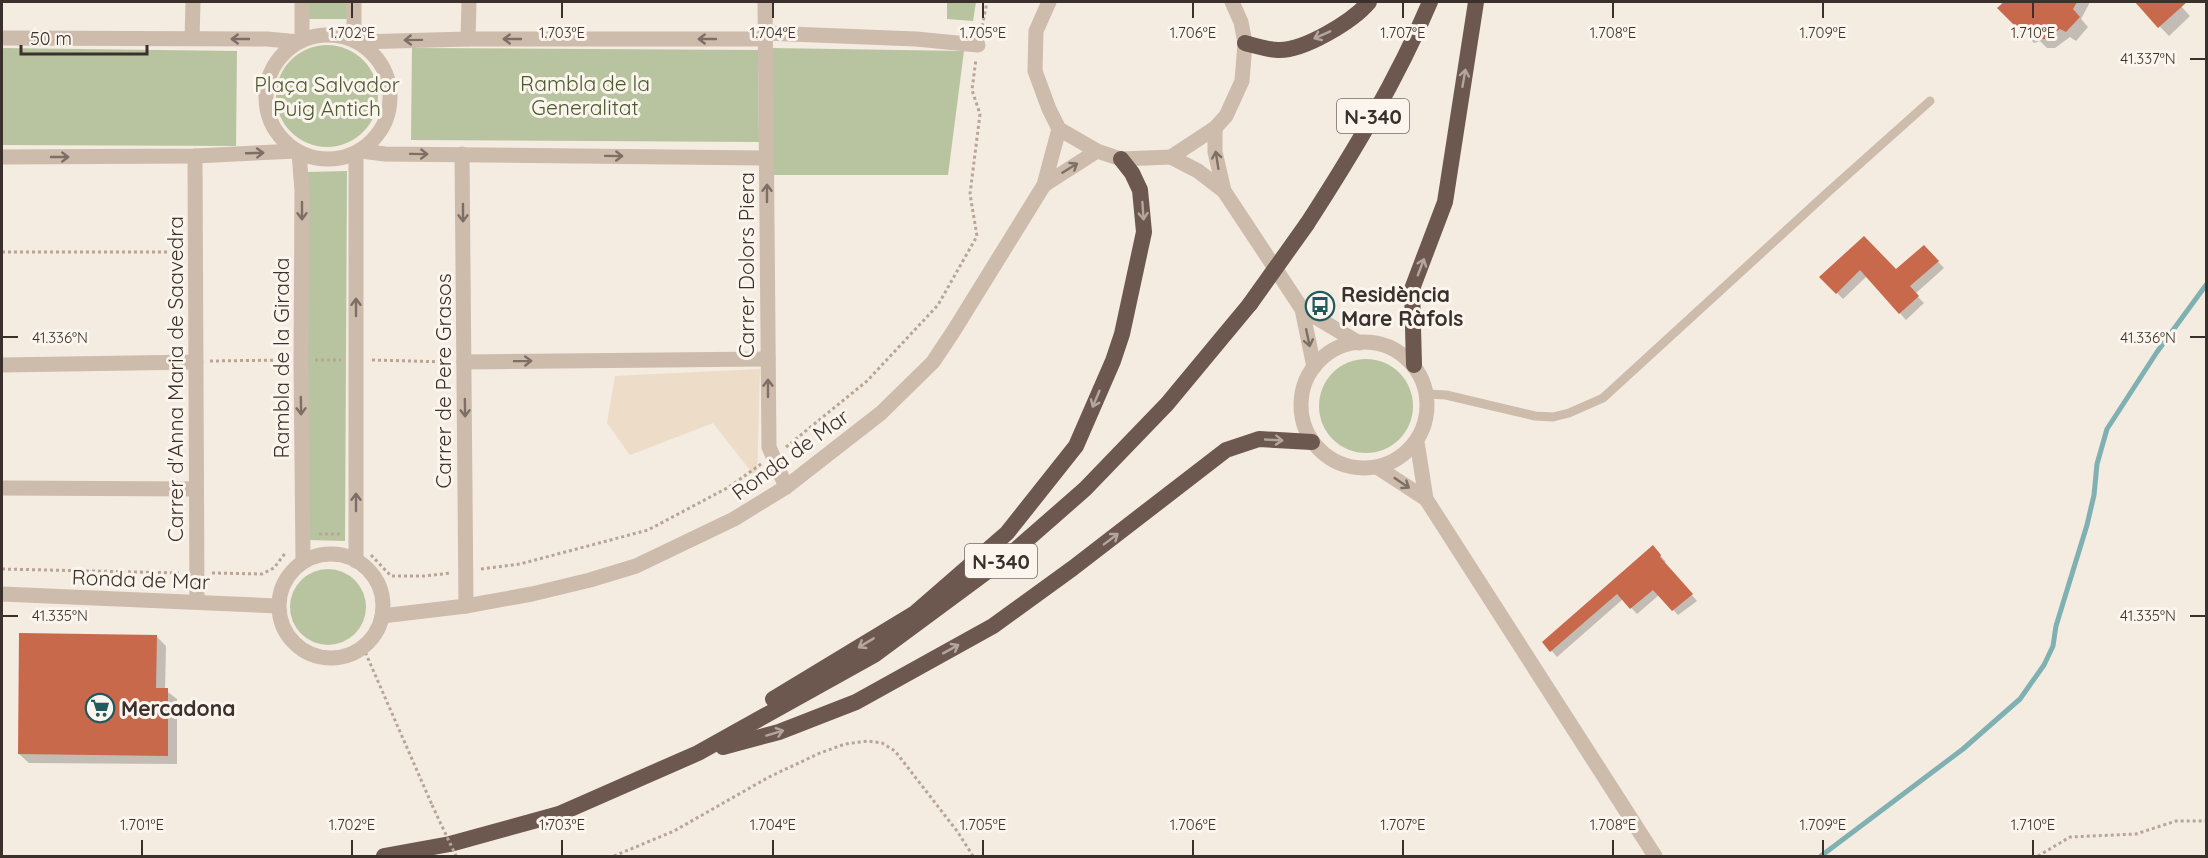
<svg xmlns="http://www.w3.org/2000/svg" width="2208" height="858" viewBox="0 0 2208 858" font-family="Quicksand,sans-serif">
<style>
.green{fill:#b8c4a0}
.plaza{fill:#ecdcc8}
.shadow{fill:#0003}
.lines{fill:none;stroke-linecap:round;stroke-linejoin:round}
.stream{stroke:#7fb0b2;stroke-width:5}
.building{fill:#c8694b}
.path{stroke:#b9a596;stroke-width:3;stroke-dasharray:3 3;stroke-linecap:butt}
.service{stroke:#cdbbac;stroke-width:9}
.pedestrian{stroke:#cdbbac;stroke-width:15}
.minor{stroke:#cdbbac;stroke-width:15}
.tertiary{stroke:#cdbbac;stroke-width:15}
.trunk{stroke:#6c584f;stroke-width:16}
.path-bridge{stroke:#b9a596;stroke-width:3;stroke-dasharray:3 3;stroke-linecap:butt}
.trunk-bridge{stroke:#6c584f;stroke-width:16}
.oneway{stroke:#b4a69e}
.oneway2{stroke:#7d6f65}
.ticks{fill:none;stroke:#3b302b;stroke-width:2}
.labels{text-anchor:middle;dominant-baseline:central;stroke-width:6;stroke-linejoin:round;paint-order:stroke}
.shield{fill:#fbf5ee;stroke:#756b66;stroke-width:1.5}
.shield-label{font-size:20px;font-weight:bold;fill:#3b302b}
.park-label{font-size:21px;fill:#4a5a2e;stroke:#fbf5ee}
.street-label{font-size:21px;fill:#3b302b;stroke:#fbf5ee}
.poi-label{font-size:21px;font-weight:bold;fill:#3b302b;stroke:#fbf5ee;text-anchor:start}
.ticks-label{font-size:15px;text-anchor:middle;fill:#3b302b;stroke:#fbf5ee;stroke-width:6;stroke-linejoin:round;paint-order:stroke}
</style>
<rect width="100%" height="100%" fill="#f4ebe1"/>
<g class="green">
<rect x="307" y="2" width="41" height="17"/>
<polygon points="947,2 976,2 973,21 947,19"/>
<circle cx="327" cy="96" r="51"/>
<polygon points="2,48 237,51 236,146 2,145"/>
<polygon points="412,48 758,50 759,142 411,140"/>
<polygon points="770,48 964,51 948,175 773,175"/>
<polygon points="347,171 345,541 308,540 307,172"/>
<circle cx="1366" cy="406" r="47"/>
<circle cx="328" cy="607" r="38"/>
</g>
<polygon class="plaza" points="760,369 757,479 713,423 630,455 607,423 615,376"/>
<g class="shadow">
<polygon points="2001,2 2090,2 2081,19 2088,27 2076,41 2070,37 2055,48 2047,48 2040,41 2034,43 2000,8 2002,6"/>
<polygon points="2136,2 2177,2 2190,16 2169,36"/>
<polygon points="1864,238 1896,271 1924,247 1944,268 1915,294 1924,303 1906,320 1867,276 1843,299 1821,277"/>
<polygon points="1658,553 1666,562 1664,563 1697,601 1678,615 1659,595 1637,614 1623,599 1557,657 1544,642"/>
<polygon points="156,636 166,646 165,690 177,699 177,764 29,763 19,754"/>
</g>
<g class="lines">
<polyline class="stream" points="1821,856 1963,749 2020,699 2044,665 2053,646 2056,626 2087,525 2094,495 2097,464 2107,429 2157,352 2206,285"/>
</g>
<g class="building">
<polygon points="2004,2 2077,2 2073,9 2080,17 2066,32 2060,29 2045,39 2036,39 2029,32 2023,34 1997,8"/>
<polygon points="2135,2 2187,2 2158,28"/>
<polygon points="1864,236 1896,269 1924,245 1939,261 1910,286 1919,296 1899,314 1860,270 1836,294 1819,277"/>
<polygon points="1653,545 1661,555 1660,557 1693,594 1672,611 1653,590 1630,609 1617,594 1550,652 1542,642"/>
<polygon points="19,633 157,635 156,688 168,688 168,756 18,754"/>
</g>
<g class="lines">
<g class="path">
<polyline points="981,32 987,2"/>
<polyline points="2,252 179,252"/>
<polyline points="315,360 341,360"/>
<polyline points="372,360 449,362"/>
<polyline points="210,361 287,360"/>
<polyline points="786,447 867,381 938,305 977,236 970,194 980,114 972,90 976,59"/>
<polyline points="319,534 342,534"/>
<polyline points="371,555 391,576 424,576 451,573"/>
<polyline points="2,569 181,573"/>
<polyline points="481,569 520,564 648,530 729,487 761,464"/>
<polyline points="212,573 262,574 274,568 286,552"/>
<polyline points="363,647 432,805"/>
<polyline points="614,856 674,831 769,777 820,753 845,744 868,741 882,743 895,751 957,831 973,856"/>
<polyline points="2038,856 2070,837 2136,834 2176,821 2206,821"/>
</g>
<polyline class="service" points="1427,394 1446,395 1535,416 1553,417 1569,413 1603,398 1827,193 1930,101"/>
<polyline class="pedestrian" points="765,33 916,39 978,45"/>
<g class="minor">
<polyline points="302,2 302,40"/>
<polyline points="765,2 769,447 786,487"/>
<circle cx="328" cy="97" r="62"/>
<polyline points="2,38 267,39 299,42"/>
<polyline points="192,38 193,2"/>
<polyline points="468,39 469,2"/>
<polyline points="354,40 354,2"/>
<polyline points="358,42 468,39 765,39"/>
<polyline points="361,151 385,154 766,158"/>
<polyline points="299,153 302,191 301,360 303,562"/>
<polyline points="356,154 356,561"/>
<polyline points="462,154 466,606"/>
<polyline points="195,156 197,602"/>
<polyline points="2,157 195,156 296,151"/>
<polyline points="464,362 768,359"/>
<polyline points="2,365 196,362"/>
<polyline points="2,488 196,489"/>
</g>
<g class="tertiary">
<polyline points="1049,2 1036,31 1035,71 1049,109 1059,129 1097,151 1121,159 1171,157 1215,128 1226,116 1242,81 1245,43 1241,22 1232,2"/>
<polyline points="1215,128 1215,152 1224,191 1302,309 1314,367"/>
<polyline points="1171,157 1198,171 1224,191"/>
<polyline points="1044,185 1097,151"/>
<polyline points="1302,309 1359,343"/>
<circle cx="1364" cy="405" r="63"/>
<polyline points="1417,442 1426,499 1655,856"/>
<polyline points="1377,467 1426,499"/>
<circle cx="331" cy="606" r="52"/>
<polyline points="2,594 278,606"/>
<polyline points="382,616 466,606 532,594 590,580 636,566 734,519 786,487 881,413 933,362 953,332 1044,185 1059,129"/>
</g>
<g class="trunk">
<path d="M1245 43C1256 46 1268 50 1278 50 1304 51 1353 21 1369 2"/>
<path d="M1307 224C1353 153 1397 80 1430 2"/>
<polyline points="1414,365 1412,289 1445,202 1476,2"/>
<polyline points="773,699 915,613 1007,533 1076,446 1113,361 1122,334 1144,232 1140,190 1132,173 1121,159"/>
<polyline points="723,747 779,732 856,702 993,626 1073,568 1226,450 1259,439 1312,442"/>
<polyline points="384,856 450,844 559,814 698,753 874,655 1012,553 1085,489 1167,404 1250,304"/>
</g>
<polyline class="path-bridge" points="432,805 456,856"/>
<polyline class="trunk-bridge" points="1250,304 1307,224"/>
</g>
<defs><path id="oneway-shaft" d="M-6 0H5M1.5-3L5.5 0L1.5 3" fill="none" stroke-width="1.6" stroke-linecap="round" stroke-linejoin="round" transform="scale(1.5)"/></defs>
<g class="oneway">
<use href="#oneway-shaft" transform="translate(1322 35) rotate(156)"/>
<use href="#oneway-shaft" transform="translate(1464 78) rotate(-80)"/>
<use href="#oneway-shaft" transform="translate(1143 211) rotate(86)"/>
<use href="#oneway-shaft" transform="translate(1421 267) rotate(-69)"/>
<use href="#oneway-shaft" transform="translate(1096 399) rotate(113)"/>
<use href="#oneway-shaft" transform="translate(1274 440) rotate(3)"/>
<use href="#oneway-shaft" transform="translate(1111 539) rotate(-37)"/>
<use href="#oneway-shaft" transform="translate(866 643) rotate(149)"/>
<use href="#oneway-shaft" transform="translate(951 649) rotate(-29)"/>
<use href="#oneway-shaft" transform="translate(775 733) rotate(-17)"/>
</g>
<g class="oneway2">
<use href="#oneway-shaft" transform="translate(240 39) rotate(-180)"/>
<use href="#oneway-shaft" transform="translate(512 39) rotate(180)"/>
<use href="#oneway-shaft" transform="translate(707 39) rotate(180)"/>
<use href="#oneway-shaft" transform="translate(413 40) rotate(179)"/>
<use href="#oneway-shaft" transform="translate(255 153) rotate(-2)"/>
<use href="#oneway-shaft" transform="translate(419 154) rotate(1)"/>
<use href="#oneway-shaft" transform="translate(614 156) rotate(1)"/>
<use href="#oneway-shaft" transform="translate(60 157)"/>
<use href="#oneway-shaft" transform="translate(1217 160) rotate(-99)"/>
<use href="#oneway-shaft" transform="translate(1070 168) rotate(-32)"/>
<use href="#oneway-shaft" transform="translate(767 193) rotate(-90)"/>
<use href="#oneway-shaft" transform="translate(302 211) rotate(90)"/>
<use href="#oneway-shaft" transform="translate(463 213) rotate(90)"/>
<use href="#oneway-shaft" transform="translate(356 307) rotate(-90)"/>
<use href="#oneway-shaft" transform="translate(1308 338) rotate(78)"/>
<use href="#oneway-shaft" transform="translate(523 361) rotate(-1)"/>
<use href="#oneway-shaft" transform="translate(768 388) rotate(-90)"/>
<use href="#oneway-shaft" transform="translate(301 406) rotate(89)"/>
<use href="#oneway-shaft" transform="translate(465 408) rotate(89)"/>
<use href="#oneway-shaft" transform="translate(1402 483) rotate(34)"/>
<use href="#oneway-shaft" transform="translate(356 502) rotate(-90)"/>
</g>
<path class="ticks" d="M352 3V18M562 3V18M773 3V18M983 3V18M1193 3V18M1403 3V18M1613 3V18M1823 3V18M2033 3V18M2190 59H2205M3 337H18M2190 337H2205M3 616H18M2190 616H2205M142 840V855M352 840V855M562 840V855M773 840V855M983 840V855M1193 840V855M1403 840V855M1613 840V855M1823 840V855M2033 840V855"/>
<defs>
<g id="bus-ring" transform="scale(1.5)"><circle r="9.5" fill="#fbf5ee" stroke="#1f5a5e" stroke-width="1.5"/><path d="M-5-6H5V4H4V6H2V4H-2V6H-4V4H-5ZM-3.5-4V0h7V-4ZM-3.5 1.2v1.5H-2V1.2ZM2 1.2v1.5H3.5V1.2Z" fill="#1f5a5e"/></g>
<g id="supermarket-ring" transform="scale(1.5)"><circle r="9.5" fill="#fbf5ee" stroke="#1f5a5e" stroke-width="1.5"/><path d="M-6-5.5h2.5l.6 2H6L4.5 2H-2.5L-4.4-4H-6ZM-1.5 3.2a1.3 1.3 0 1 0 .1 0ZM3 3.2a1.3 1.3 0 1 0 .1 0Z" fill="#1f5a5e"/></g>
</defs>
<g fill-rule="evenodd">
<use href="#bus-ring" x="1320" y="306"/>
<use href="#supermarket-ring" x="100" y="708"/>
</g>
<g class="labels">
<g class="shield">
<rect x="1337" y="99" width="72" height="34" rx="4.5"/>
<rect x="965" y="544" width="72" height="34" rx="4.5"/>
</g>
<g class="shield-label">
<text x="1373" y="116">N-340</text>
<text x="1001" y="561">N-340</text>
</g>
<g class="park-label">
<text x="585" y="83">Rambla de la<tspan x="585" dy="24">Generalitat</tspan></text>
<text x="327" y="84">Plaça Salvador<tspan x="327" dy="24">Puig Antich</tspan></text>
</g>
<g class="street-label">
<text transform="translate(746 265) rotate(-90)">Carrer Dolors Piera</text>
<text transform="translate(281 358) rotate(-90)">Rambla de la Girada</text>
<text transform="translate(175 379) rotate(-90)">Carrer d'Anna Maria de Saavedra</text>
<text transform="translate(443 381) rotate(-90)">Carrer de Pere Grasos</text>
<text transform="translate(790 454) rotate(-36)">Ronda de Mar</text>
<text transform="translate(141 579) rotate(2)">Ronda de Mar</text>
</g>
<g class="poi-label">
<text x="1341" y="294">Residència<tspan x="1341" dy="24">Mare Ràfols</tspan></text>
<text x="121" y="708">Mercadona</text>
</g>
</g>
<g class="ticks-label">
<text x="352" y="38">1.702°E</text>
<text x="562" y="38">1.703°E</text>
<text x="773" y="38">1.704°E</text>
<text x="983" y="38">1.705°E</text>
<text x="1193" y="38">1.706°E</text>
<text x="1403" y="38">1.707°E</text>
<text x="1613" y="38">1.708°E</text>
<text x="1823" y="38">1.709°E</text>
<text x="2033" y="38">1.710°E</text>
<text x="2148" y="64">41.337°N</text>
<text x="60" y="343">41.336°N</text>
<text x="2148" y="343">41.336°N</text>
<text x="60" y="621">41.335°N</text>
<text x="2148" y="621">41.335°N</text>
<text x="142" y="830">1.701°E</text>
<text x="352" y="830">1.702°E</text>
<text x="562" y="830">1.703°E</text>
<text x="773" y="830">1.704°E</text>
<text x="983" y="830">1.705°E</text>
<text x="1193" y="830">1.706°E</text>
<text x="1403" y="830">1.707°E</text>
<text x="1613" y="830">1.708°E</text>
<text x="1823" y="830">1.709°E</text>
<text x="2033" y="830">1.710°E</text>
</g>
<rect width="2208" height="858" fill="none" stroke="#3b302b" stroke-width="6"/>
<path d="M21 45v9h126v-9" fill="none" stroke="#3b302b" stroke-width="3"/>
<text x="30" y="45" font-size="18" fill="#3b302b" stroke="#fbf5ee" stroke-width="4.5" paint-order="stroke">50 m</text>
</svg>
